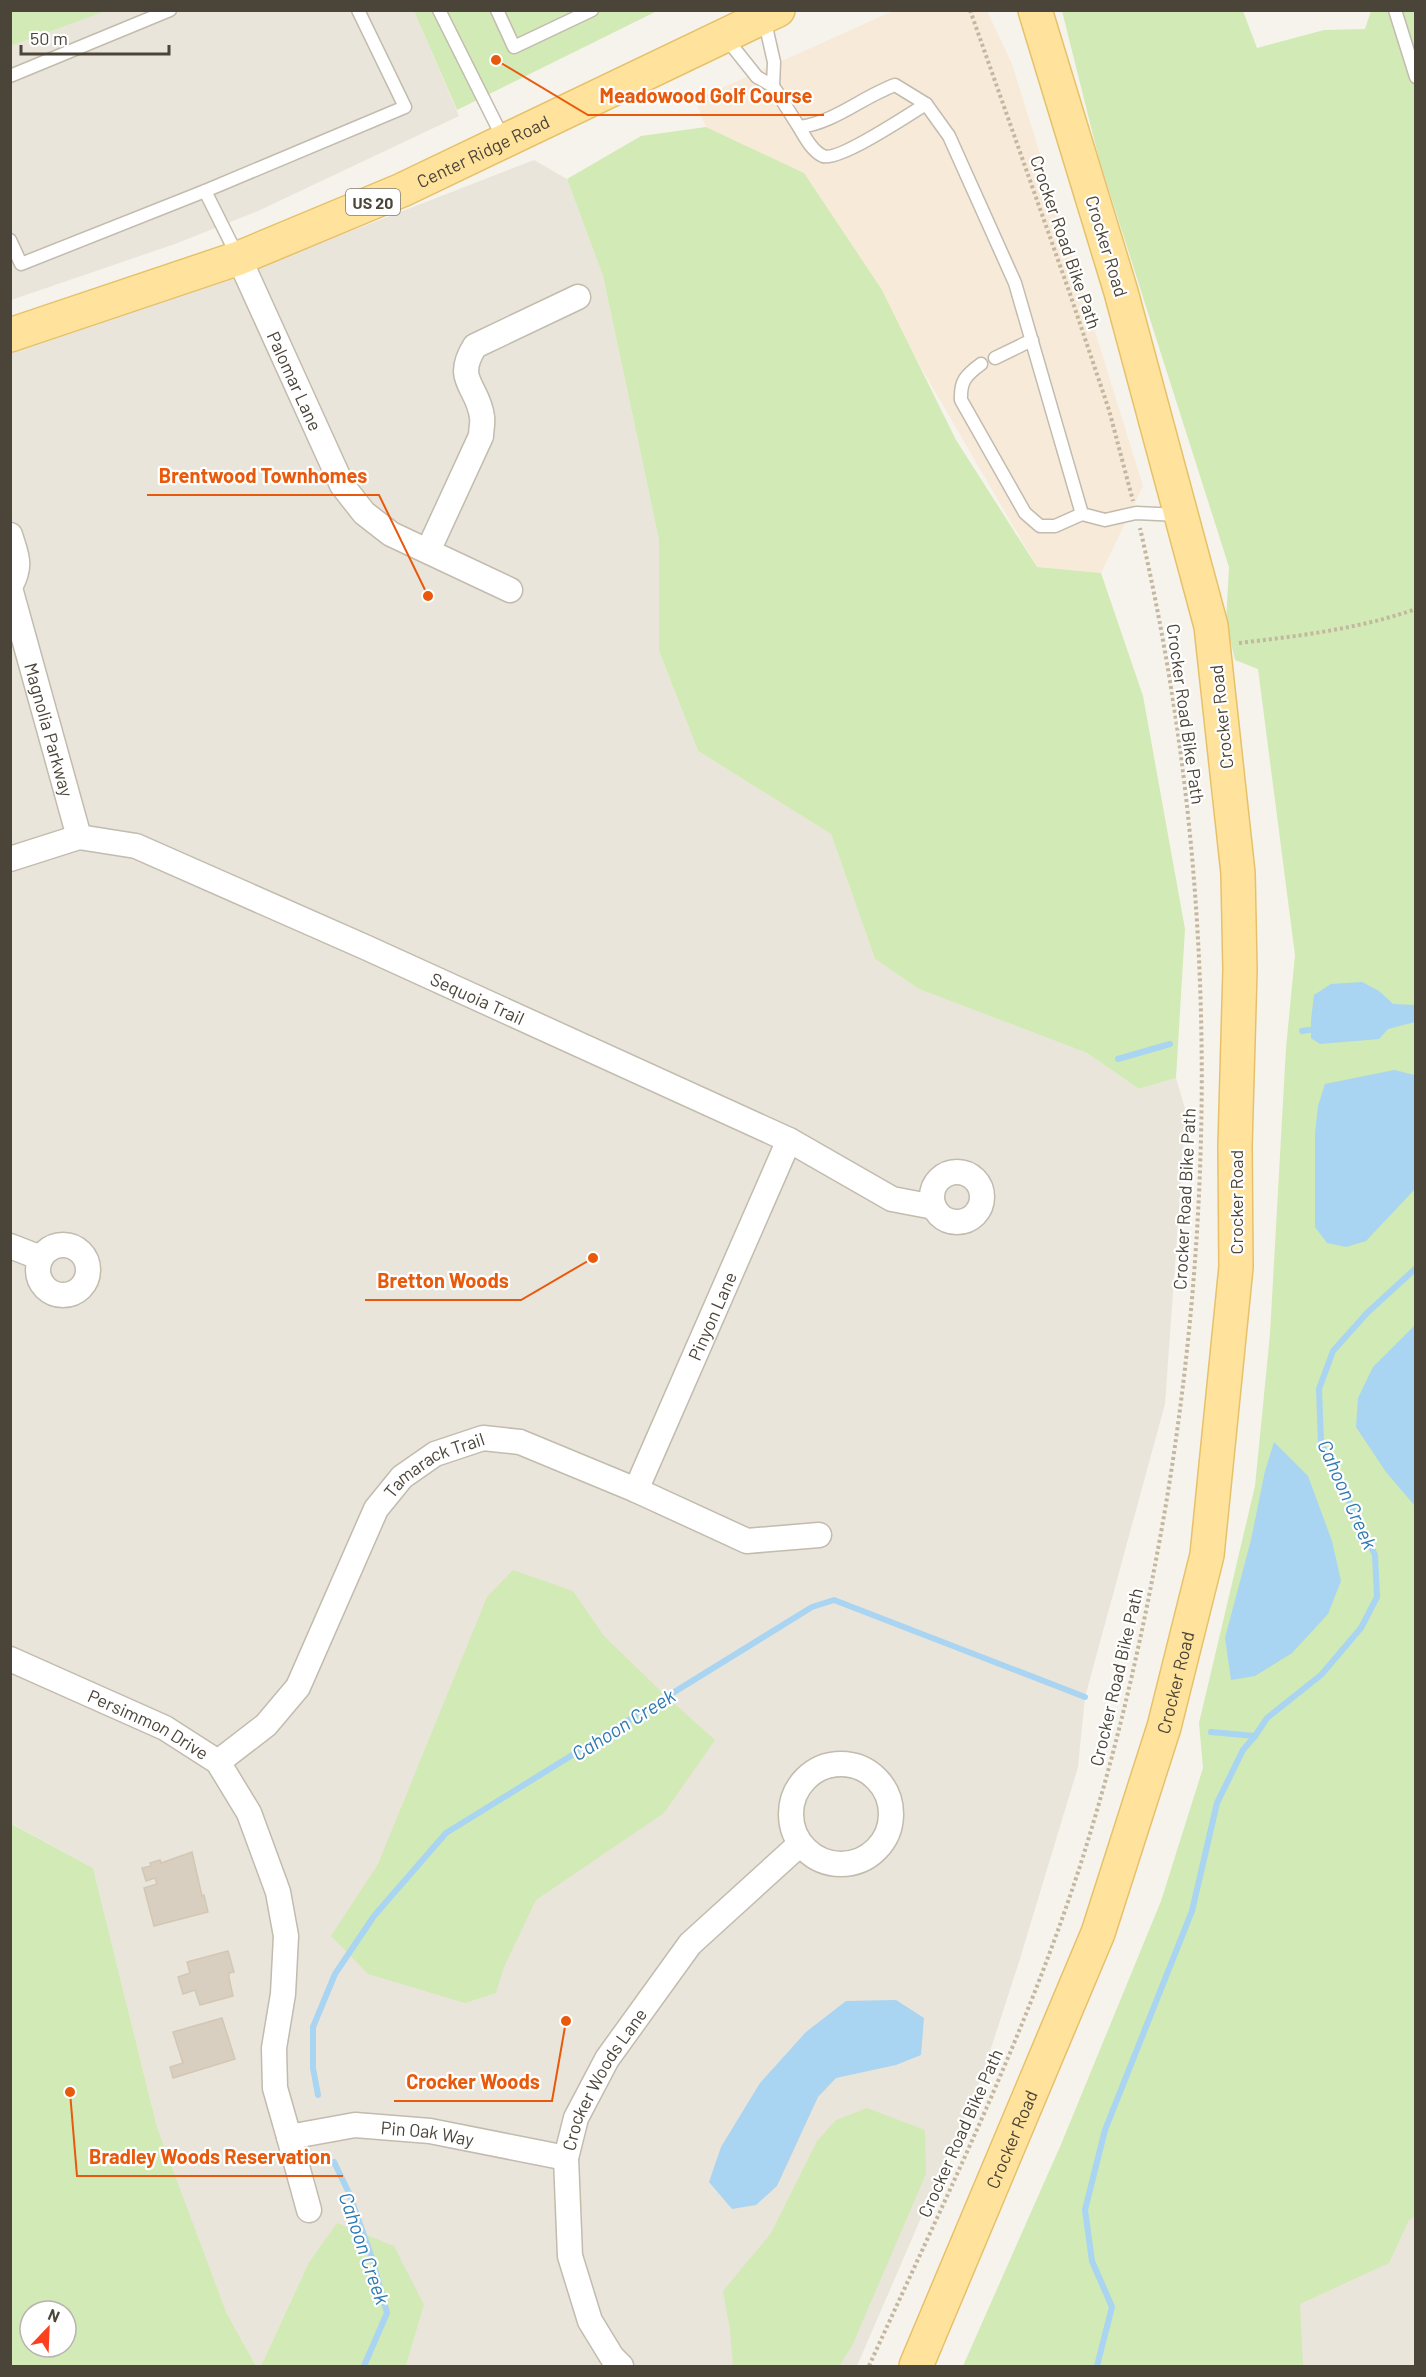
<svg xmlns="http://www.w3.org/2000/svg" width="1426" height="2377" viewBox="0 0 1426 2377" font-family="Barlow,sans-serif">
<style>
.residential{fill:#eae5da}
.commercial{fill:#f7ead8}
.green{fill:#d2eab5;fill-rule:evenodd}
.water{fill:#a9d4f2}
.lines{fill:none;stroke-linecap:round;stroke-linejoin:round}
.stream{stroke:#a9d4f2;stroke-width:6}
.building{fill:#d8cfc1;stroke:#d3c7b4;stroke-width:1.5}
.service-casing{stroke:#c2bbae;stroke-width:15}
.minor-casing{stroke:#c2bbae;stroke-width:27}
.primary-casing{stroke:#e6c16a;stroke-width:36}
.path{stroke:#c4b79f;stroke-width:4;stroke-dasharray:3 3;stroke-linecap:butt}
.service{stroke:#fff;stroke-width:12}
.minor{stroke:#fff;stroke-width:24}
.primary{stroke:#ffe39c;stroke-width:33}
.labels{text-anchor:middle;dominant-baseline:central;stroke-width:4.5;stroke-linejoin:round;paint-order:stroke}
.shield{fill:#fff;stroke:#817c74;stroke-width:1.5}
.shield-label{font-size:16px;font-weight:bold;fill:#4b4439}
.street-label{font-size:18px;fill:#4b4439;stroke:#fff}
.water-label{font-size:20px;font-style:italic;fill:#2e7ab2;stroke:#fff}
.leader{fill:none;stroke:#e8590c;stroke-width:2}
.callout-dot{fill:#e8590c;stroke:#fff;stroke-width:2}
.callout-label{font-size:20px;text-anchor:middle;font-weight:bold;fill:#e8590c;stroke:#fff;stroke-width:4.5;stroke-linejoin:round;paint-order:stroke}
</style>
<rect width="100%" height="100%" fill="#f6f3ec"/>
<g class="residential">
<polygon points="106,11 414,11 459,116 258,211 175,244 11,300 11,46"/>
<polygon points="534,160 567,179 603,276 659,540 659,651 698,751 831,834 875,959 919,989 1087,1053 1139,1089 1176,1078 1186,1112 1165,1404 1085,1697 1078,1767 1019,1962 981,2079 857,2366 406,2366 424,2305 308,2264 261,2366 256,2366 227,2314 157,2127 93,1868 11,1823 10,353 328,240"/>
<polygon points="1415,2189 1415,2366 1253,2366 1276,2301"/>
</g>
<polygon class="commercial" points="893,11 987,11 1012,64 1143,486 1101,573 1037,567 919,364 882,290 804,173 706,127 695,100"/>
<g class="green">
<polygon points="11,10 106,10 106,11 11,46"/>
<polygon points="414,11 657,11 457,110"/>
<polygon points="1062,11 1243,11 1257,48 1324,30 1365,29 1371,11 1415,11 1415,2216 1409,2220 1389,2263 1300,2304 1303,2366 963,2366 1062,2142 1161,1901 1203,1768 1199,1723 1255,1486 1270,1334 1286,1048 1295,955 1258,669 1235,660 1226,622 1229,567 1099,159"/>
<polygon points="706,127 804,173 882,290 956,440 1037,567 1101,573 1143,696 1185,929 1176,1078 1139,1089 1087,1053 919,989 875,959 831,834 698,751 659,651 659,540 603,276 567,179 641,136"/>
<polygon points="513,1570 573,1591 604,1636 668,1698 715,1740 664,1813 536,1900 504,1967 496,1993 465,2003 368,1974 331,1936 378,1864 487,1597"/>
<path d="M10 1823 93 1868 157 2127 227 2314 256 2366H11ZM30 2311H66V2347H30Z"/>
<polygon points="867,2108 925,2130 926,2174 852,2346 839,2366 733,2366 730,2330 723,2291 771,2233 817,2141 836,2120"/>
<polygon points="337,2223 394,2246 424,2305 406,2366 261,2366 308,2264"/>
</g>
<g class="water">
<polygon points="1362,982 1379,991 1393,1004 1415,1005 1415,1022 1388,1029 1379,1039 1320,1044 1311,1038 1311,1020 1314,995 1331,984"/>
<polygon points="1394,1070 1415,1075 1415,1189 1366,1241 1346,1247 1327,1243 1315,1227 1315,1134 1318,1106 1325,1084"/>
<polygon points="1415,1325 1415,1506 1386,1472 1356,1427 1358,1398 1373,1367"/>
<polygon points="1274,1442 1308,1476 1332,1541 1341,1581 1328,1614 1292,1653 1255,1676 1231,1680 1225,1638 1251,1540 1265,1471"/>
<polygon points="896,2000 924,2018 921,2055 896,2065 836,2078 818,2097 777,2186 756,2205 732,2209 709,2182 721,2147 760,2083 806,2032 846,2001"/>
</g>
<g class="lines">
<g class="stream">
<polyline points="1302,1031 1317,1029"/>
<polyline points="1118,1059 1170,1044"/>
<polyline points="1211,1732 1255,1736 1267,1718 1321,1675 1361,1628 1377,1597 1375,1555 1321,1443 1319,1389 1333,1351 1367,1313 1416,1268"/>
<polyline points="318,2095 313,2068 313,2027 335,1974 374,1916 446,1833 812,1607 834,1600 1085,1697"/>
<polyline points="334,2162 349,2193 372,2258 387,2313 364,2366"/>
<polyline points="1097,2366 1112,2307 1092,2261 1085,2210 1105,2130 1192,1911 1217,1803 1243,1750 1255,1736"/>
</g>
</g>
<g class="building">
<polygon points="192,1852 202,1896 204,1895 208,1912 154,1926 144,1888 157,1884 155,1878 146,1881 142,1868 151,1866 150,1863 160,1860 161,1863"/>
<polygon points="228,1951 234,1972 229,1973 229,1978 233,1996 200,2005 195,1990 183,1994 178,1977 190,1973 187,1962"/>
<polygon points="222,2018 235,2059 173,2078 170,2067 183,2063 173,2032"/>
</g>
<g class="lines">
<g class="service-casing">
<g id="service">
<polyline points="439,10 504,140"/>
<polyline points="497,10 514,47 592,10"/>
<polyline points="1395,10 1416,77"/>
<polyline points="725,37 757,77 773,86 774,62 764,18"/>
<polyline points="10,76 170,10"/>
<path d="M773 86 799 127C834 123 862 97 895 85L926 104 949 136 1015 283 1082 514 1105 520 1136 513 1180 515"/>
<path d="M799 127C805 137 812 151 823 156 838 162 910 114 926 104"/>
<polyline points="205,191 238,257"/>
<polyline points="10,240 21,264 205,191 405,107 358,10"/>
<polyline points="995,358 1032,340"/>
<path d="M981 364C966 375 960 381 961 400L1025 513 1040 526H1055L1082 514"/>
</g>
</g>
<g class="minor-casing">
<g id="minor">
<path id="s1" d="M239 258 342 485 364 513 391 534 510 590"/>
<path d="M10 535C17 557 22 565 10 587"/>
<path d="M428 551 481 436C481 430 483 423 482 417 478 385 453 381 475 346L578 297"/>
<path id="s2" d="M10 588 79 837"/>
<path id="s3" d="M10 859 79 837 136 846 365 947 789 1140 892 1199 934 1207"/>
<circle cx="957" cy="1197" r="25"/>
<circle cx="63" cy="1270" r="25"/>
<polyline points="10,1246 41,1258"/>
<path id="s4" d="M636 1490 789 1140"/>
<path id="s5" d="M10 1659 165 1728 218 1762 249 1813 278 1892 286 1936 283 1994 274 2048 275 2088 289 2137 355 2125 430 2131 566 2158"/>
<path id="s6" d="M218 1762 266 1725 298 1687 376 1509 402 1477 435 1454 483 1438 520 1442 636 1490 747 1541 819 1535"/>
<circle cx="841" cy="1814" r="50"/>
<polyline points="289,2137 309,2210"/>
<path id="s7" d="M621 2366 612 2357 590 2321 570 2256 566 2158 576 2118 607 2059 690 1944 800 1844"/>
</g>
</g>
<g class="primary-casing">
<g id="primary">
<path id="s8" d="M10 335 239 258 402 190 778 10"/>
<path id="s9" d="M916 2366 1098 1933 1164 1727 1207 1555 1236 1267 1235 1146 1240 970 1238 873 1211 626 1121 292 1035 10"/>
</g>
</g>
<g class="path">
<polyline points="970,10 1070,294 1109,410 1133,501"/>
<path d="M1239 643C1299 636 1358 629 1416 609"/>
<path d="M869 2366C944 2201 1024 2039 1080 1866 1118 1747 1145 1627 1166 1504 1220 1178 1214 851 1140 528"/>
</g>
<use href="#service" class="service"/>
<use href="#minor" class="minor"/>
<use href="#primary" class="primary"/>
</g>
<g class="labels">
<rect class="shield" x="346" y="189" width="54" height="26" rx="4.5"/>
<g class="shield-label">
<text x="373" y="202">US 20</text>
</g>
<g class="street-label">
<text stroke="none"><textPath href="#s8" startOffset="508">Center Ridge Road</textPath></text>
<text transform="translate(1066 242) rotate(71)">Crocker Road Bike Path</text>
<text transform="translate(1107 246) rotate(73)">Crocker Road</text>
<text stroke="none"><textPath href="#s1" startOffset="135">Palomar Lane</textPath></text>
<text transform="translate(1186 714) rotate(82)">Crocker Road Bike Path</text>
<text transform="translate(1221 717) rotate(-96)">Crocker Road</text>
<text stroke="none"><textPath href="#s2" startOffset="147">Magnolia Parkway</textPath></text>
<text stroke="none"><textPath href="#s3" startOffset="504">Sequoia Trail</textPath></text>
<text transform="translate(1184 1199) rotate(-87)">Crocker Road Bike Path</text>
<text transform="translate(1236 1202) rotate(-90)">Crocker Road</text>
<text stroke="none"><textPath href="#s4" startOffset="190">Pinyon Lane</textPath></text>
<text stroke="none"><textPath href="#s6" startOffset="380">Tamarack Trail</textPath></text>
<text transform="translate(1116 1677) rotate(-77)">Crocker Road Bike Path</text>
<text stroke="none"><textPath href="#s9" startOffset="732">Crocker Road</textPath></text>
<text stroke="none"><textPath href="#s5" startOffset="153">Persimmon Drive</textPath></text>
<text stroke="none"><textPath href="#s7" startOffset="309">Crocker Woods Lane</textPath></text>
<text transform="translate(960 2133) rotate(-66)">Crocker Road Bike Path</text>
<text stroke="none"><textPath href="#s5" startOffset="765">Pin Oak Way</textPath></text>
<text stroke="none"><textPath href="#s9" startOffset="246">Crocker Road</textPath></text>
</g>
<g class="water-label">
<text transform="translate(1348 1494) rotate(66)">Cahoon Creek</text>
<text transform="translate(623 1724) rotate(-32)">Cahoon Creek</text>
<text transform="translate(365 2248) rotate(71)">Cahoon Creek</text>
</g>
</g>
<path class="leader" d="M496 60L588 115H824M428 596L379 495H147M593 1258L521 1300H365M566 2021L552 2101H394M70 2092L77 2176H343"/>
<g class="callout-dot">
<circle cx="496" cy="60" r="6"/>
<circle cx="428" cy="596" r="6"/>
<circle cx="593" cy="1258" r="6"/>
<circle cx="566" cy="2021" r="6"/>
<circle cx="70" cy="2092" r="6"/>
</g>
<g class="callout-label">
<text x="706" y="103">Meadowood Golf Course</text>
<text x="263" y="483">Brentwood Townhomes</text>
<text x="443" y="1288">Bretton Woods</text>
<text x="473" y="2089">Crocker Woods</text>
<text x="210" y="2164">Bradley Woods Reservation</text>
</g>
<rect width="1426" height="2377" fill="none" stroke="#4b4439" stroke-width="24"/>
<g transform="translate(48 2329) rotate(23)"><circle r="28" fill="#ffffff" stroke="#b7b4b0" stroke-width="1.5"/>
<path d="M0-4.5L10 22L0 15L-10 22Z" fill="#fc3f1d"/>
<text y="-9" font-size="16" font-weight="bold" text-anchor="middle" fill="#4b4439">N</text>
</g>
<path d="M21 45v9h148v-9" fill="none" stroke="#4b4439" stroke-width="3"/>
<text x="30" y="45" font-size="18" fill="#4b4439" stroke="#ffffff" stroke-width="4.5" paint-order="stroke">50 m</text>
</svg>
